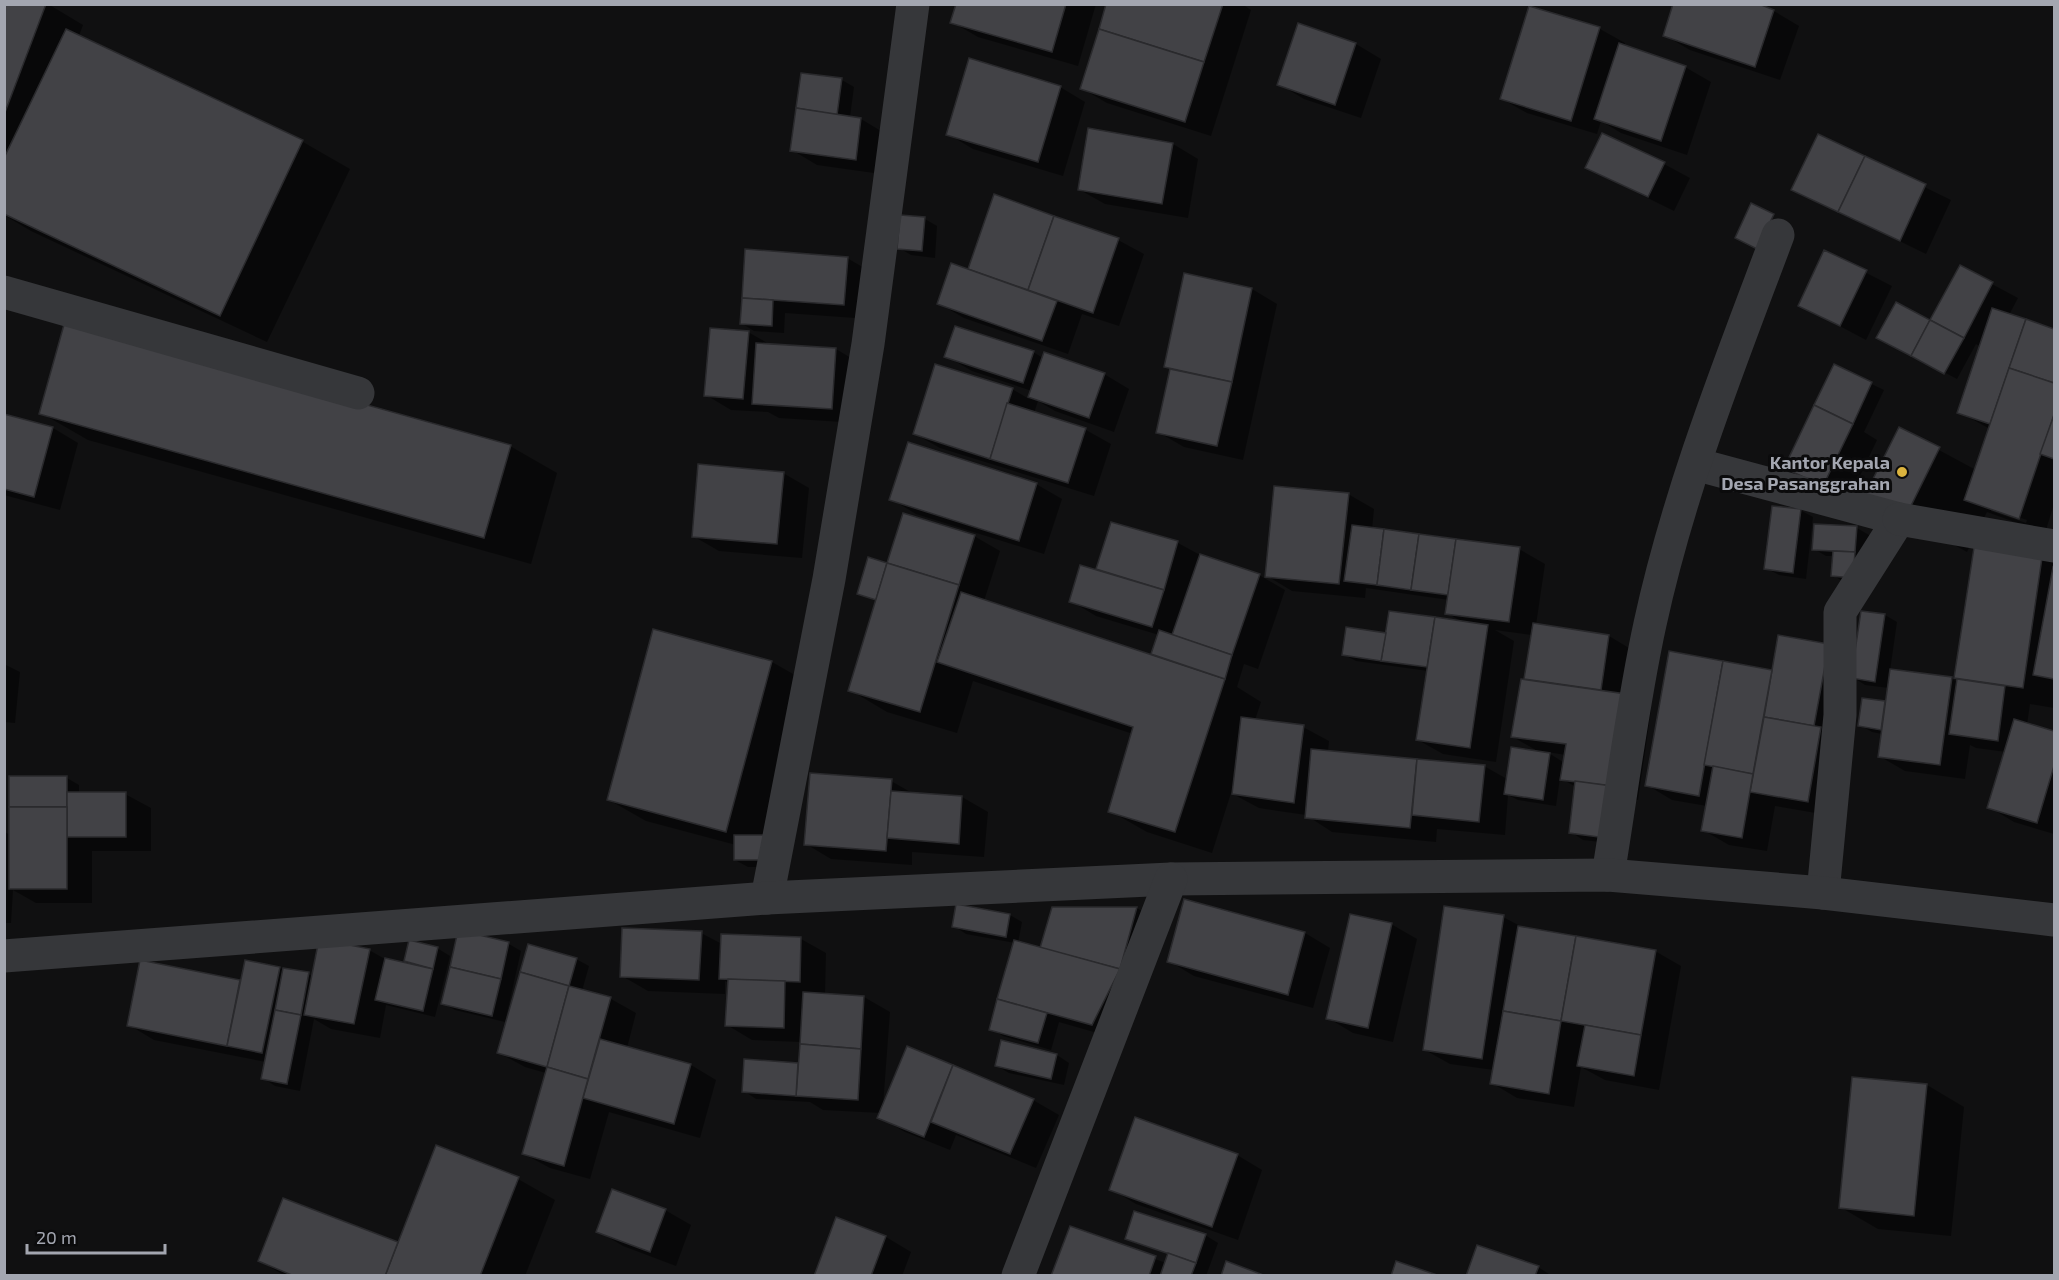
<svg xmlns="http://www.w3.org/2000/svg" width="2059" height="1280" viewBox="0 0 2059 1280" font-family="'Exo 2',sans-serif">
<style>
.shadow{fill:#0007;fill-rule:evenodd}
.building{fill:#424246;stroke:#2a2a2d;stroke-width:1.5}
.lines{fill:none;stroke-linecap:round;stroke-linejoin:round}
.minor{stroke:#36373a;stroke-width:33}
.poi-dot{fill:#dbb33e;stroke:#0b0b0c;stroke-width:2}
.labels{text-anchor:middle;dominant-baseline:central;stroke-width:6;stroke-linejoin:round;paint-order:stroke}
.poi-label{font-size:18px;font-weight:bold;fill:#a3a6b0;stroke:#0b0b0c;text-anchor:end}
</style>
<rect width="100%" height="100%" fill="#101011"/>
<g class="shadow">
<polygon points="4,4 48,4 83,25 79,36 303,142 350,169 267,342 31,231 4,215"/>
<polygon points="957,4 1096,4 1078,66 978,37 952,22"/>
<polygon points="1108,4 1242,4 1251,10 1211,136 1107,103 1081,88"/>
<polygon points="1754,4 1774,11 1799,26 1780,80 1690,50 1664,35"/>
<polygon points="1530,8 1600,29 1625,43 1624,46 1685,67 1711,82 1687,155 1621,133 1601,121 1597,134 1527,113 1502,99"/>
<polygon points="1299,25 1356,44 1381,59 1361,118 1304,99 1279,84"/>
<polygon points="803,74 842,80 854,87 850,117 861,119 886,134 881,174 817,165 792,150"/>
<polygon points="1060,87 1085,102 1063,176 973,149 948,134"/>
<polygon points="1818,135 1951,200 1926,254 1793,189"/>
<polygon points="1173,144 1198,159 1188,218 1105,204 1080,190"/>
<polygon points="1664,164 1690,178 1674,211 1587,168"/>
<polygon points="995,196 1118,240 1144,254 1119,326 1082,314 1068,354 964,318 938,303 969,271"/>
<polygon points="925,219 937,226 935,258 911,255 899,248"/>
<polygon points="1825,252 1892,286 1866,340 1800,305"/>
<polygon points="847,258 873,273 869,319 785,313 784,333 754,331 741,323 744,298"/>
<path d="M1960 267 2018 298 2009 315 2054 330V504L2045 533 1987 512 1967 552 1866 496 1900 429 1976 470 1990 429 1959 412 1981 347 1976 344 1957 379 1891 344 1931 322ZM1991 508 2027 520 2026 523 1991 511Z"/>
<polygon points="1252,289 1277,304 1243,460 1184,447 1158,432 1171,370 1166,367"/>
<polygon points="748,332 771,345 836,349 861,364 858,423 779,418 768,412 731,410 706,395"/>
<polygon points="1033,352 1043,358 1104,374 1129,389 1114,432 1055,411 1038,401 1034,413 1086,430 1111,444 1094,496 940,448 915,434 1012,389 1029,399 1032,391 972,371 946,356"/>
<polygon points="1834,366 1884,390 1864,432 1877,440 1849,499 1786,467"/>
<polygon points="41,413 510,446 557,473 531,564 88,440"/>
<polygon points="4,415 53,428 78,443 60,510 4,495"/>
<polygon points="783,473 809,488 802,558 719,551 693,536"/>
<polygon points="1036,484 1062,499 1044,554 916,514 891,499"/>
<path d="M1348 494 1374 509 1372 530 1519 549 1545 564 1536 625 1609 636 1634 651 1628 697 1651 710 1638 800 1624 798 1619 844 1583 840 1571 832 1576 787 1560 778 1556 806 1518 800 1508 795 1505 835 1437 829 1436 842 1332 832 1306 815 1259 808 1231 793 1212 853 1147 832 1110 811 1133 734 973 681 957 733 887 712 850 690 877 602 859 593 889 565 974 536 1000 551 984 601 1160 659 1153 653 1159 635 1096 616 1071 601 1097 571 1112 524 1178 543 1202 556 1259 575 1285 590 1258 669 1244 664 1237 687 1261 702 1255 720 1303 727 1329 741 1328 752 1484 766 1507 779 1541 753 1513 737 1532 635 1495 630 1514 641 1496 762 1443 754 1418 740 1428 671 1356 661 1343 654 1387 634 1390 612 1464 623 1447 613 1449 600 1366 588 1365 598 1292 591 1267 576ZM1547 752 1566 755 1565 762H1563Z"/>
<polygon points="1800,510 1813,517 1806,579 1779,575 1766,568"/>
<polygon points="1857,528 1869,535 1866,584 1845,583 1833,575 1834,556 1826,556 1814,549"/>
<polygon points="1976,542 2054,559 2054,708 2030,704 2027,725 2054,733 2054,834 2014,822 1989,807 2006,752 1976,748 1970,745 1965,779 1905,771 1879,756 1882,734 1872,732 1860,725 1887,703 1889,688 1865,685 1851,676 1833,816 1775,806 1767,851 1729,845 1703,830 1707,806 1672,800 1647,785 1671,653 1773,671 1855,661 1885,615 1897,622 1890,671 1952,679 1958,682"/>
<polygon points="654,631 772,662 809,683 779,867 748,867 735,860 736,845 646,821 609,800"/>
<polygon points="4,664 20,672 15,723 4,722"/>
<polygon points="67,778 79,785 79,794 125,794 151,808 151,851 92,851 92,903 36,903 13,890 11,923 4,923 4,832 11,835"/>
<polygon points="891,781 914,794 962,797 988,812 984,857 912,852 912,865 831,859 806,844"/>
<polygon points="1185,901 1305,933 1330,948 1313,1008 1194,976 1169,961"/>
<polygon points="958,905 1010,915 1022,922 1018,943 1041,950 1053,908 1137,908 1162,923 1118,1039 1059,1022 1051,1050 1003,1036 991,1029 1015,943 966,934 954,926"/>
<polygon points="1503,917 1524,928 1655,951 1681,966 1659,1090 1605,1080 1581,1067 1574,1107 1517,1098 1492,1083 1494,1070 1450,1064 1425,1050"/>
<polygon points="1391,924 1417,939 1393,1042 1353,1033 1328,1018"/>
<polygon points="460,932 509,944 521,951 505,1022 455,1010 443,1003"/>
<polygon points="701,933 722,944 801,939 826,953 825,995 864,997 890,1012 883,1106 908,1048 1033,1100 1059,1115 1036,1168 956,1135 950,1150 905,1132 879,1117 881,1113 823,1110 810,1102 756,1099 744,1091 746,1061 800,1065 801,1042 752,1040 727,1025 729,983 725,981 725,994 648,991 622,976"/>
<polygon points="410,942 437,948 450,956 435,1017 386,1005 380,1038 331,1029 314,1019 300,1091 275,1086 263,1078 266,1062 154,1040 129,1025 141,962 241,981 279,968 313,976 369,950 385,959 405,963"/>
<polygon points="576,959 589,966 582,991 611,999 636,1013 627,1048 691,1065 716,1080 700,1138 609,1112 590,1179 550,1168 524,1154 546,1073 525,1067 499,1053"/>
<polygon points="1002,1042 1057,1055 1069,1063 1064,1085 1009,1073 997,1066"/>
<polygon points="1927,1085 1964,1107 1951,1236 1878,1229 1840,1207"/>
<polygon points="1237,1155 1262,1170 1238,1240 1136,1204 1111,1189"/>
<polygon points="518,1179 555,1200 525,1276 285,1276 260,1261 284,1200 398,1244"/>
<polygon points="665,1210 691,1225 676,1266 623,1246 598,1231"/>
<polygon points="837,1219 886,1237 911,1252 902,1276 816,1276"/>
<polygon points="1071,1228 1166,1263 1169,1255 1127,1238 1205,1235 1218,1243 1206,1276 1053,1276"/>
<polygon points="1538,1267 1552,1276 1468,1276"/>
</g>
<g class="building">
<polygon points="4,4 46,4 4,115"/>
<polygon points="956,4 1066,4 1052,52 950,23"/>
<polygon points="1106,4 1223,4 1204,62 1099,29"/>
<polygon points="1673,4 1759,4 1774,10 1755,67 1663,36"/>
<polygon points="1529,6 1600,27 1571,121 1500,99"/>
<polygon points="1298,23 1356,43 1335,105 1277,85"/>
<polygon points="66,29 303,140 220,316 4,214 4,158"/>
<polygon points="1099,29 1204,62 1185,122 1080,89"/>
<polygon points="1619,43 1686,66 1661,141 1594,119"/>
<polygon points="969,58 1061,86 1038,162 946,135"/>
<polygon points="801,73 842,78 837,115 796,108"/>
<polygon points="796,108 861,118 856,160 790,151"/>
<polygon points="1088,128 1173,143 1162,204 1078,190"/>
<polygon points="1602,133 1665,162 1648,197 1585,168"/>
<polygon points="1818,134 1865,156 1838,212 1791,190"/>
<polygon points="1865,156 1926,184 1900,241 1838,212"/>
<polygon points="994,194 1054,216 1028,290 968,269"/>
<polygon points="1751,203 1774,214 1757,249 1735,238"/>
<polygon points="900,215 925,217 922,251 897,249"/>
<polygon points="1054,216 1119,238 1093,313 1028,290"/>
<polygon points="745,249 848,257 844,305 742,298"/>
<polygon points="1824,250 1867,270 1840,326 1798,306"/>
<polygon points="951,263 1057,301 1042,341 937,304"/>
<polygon points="1960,265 1993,282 1964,338 1930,320"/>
<polygon points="1184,273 1252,288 1232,382 1164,367"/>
<polygon points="742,298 773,300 772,326 740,324"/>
<polygon points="1896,302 1930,320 1911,356 1876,338"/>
<polygon points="1992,308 2026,319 1990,424 1957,413"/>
<polygon points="2026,319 2054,329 2054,383 2009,368"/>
<polygon points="1930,320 1964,338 1944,374 1911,356"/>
<polygon points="65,321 511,445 484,538 39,414"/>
<polygon points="955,326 1034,351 1023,383 944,357"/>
<polygon points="710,328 749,331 743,399 704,396"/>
<polygon points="756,343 836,348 832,409 752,404"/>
<polygon points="1044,352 1105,373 1089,418 1028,397"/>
<polygon points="935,364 1013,388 990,459 913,434"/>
<polygon points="1834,364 1872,382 1853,424 1814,405"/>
<polygon points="2009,368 2054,383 2054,415 2019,519 1964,500"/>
<polygon points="1170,369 1232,382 1217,446 1156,433"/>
<polygon points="1007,403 1086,428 1068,483 990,459"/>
<polygon points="1814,405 1853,424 1823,486 1784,468"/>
<polygon points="4,414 53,427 34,497 4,489"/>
<polygon points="2054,415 2054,459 2040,454"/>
<polygon points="1899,427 1940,447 1905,518 1864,497"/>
<polygon points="908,442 1037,483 1019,541 889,500"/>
<polygon points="698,464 784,472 777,544 692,537"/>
<polygon points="1274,486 1349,493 1339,584 1265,577"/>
<polygon points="1772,506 1801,509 1793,573 1764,569"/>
<polygon points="903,513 975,535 959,585 887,563"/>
<polygon points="1111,522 1178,541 1164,590 1096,569"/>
<polygon points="1814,524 1857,526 1855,552 1812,550"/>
<polygon points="1352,525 1384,529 1377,585 1344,581"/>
<polygon points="1384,529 1419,534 1411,590 1377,585"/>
<polygon points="1419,534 1456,539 1448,595 1411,590"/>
<polygon points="1456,539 1520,547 1509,622 1445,614"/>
<polygon points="1975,541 2043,551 2023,688 1954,678"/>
<polygon points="1833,551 1855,552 1853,578 1831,576"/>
<polygon points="1200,554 1260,574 1232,655 1172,635"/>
<polygon points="868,557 887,563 876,600 857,594"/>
<polygon points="887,563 959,585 920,712 848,691"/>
<polygon points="1080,565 1164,590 1152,627 1069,602"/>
<polygon points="2053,567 2054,568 2054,679 2033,675"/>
<polygon points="961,592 1225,679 1175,832 1108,812 1133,727 937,662"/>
<polygon points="1389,611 1435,617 1427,667 1381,661"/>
<polygon points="1861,611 1885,614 1875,682 1851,678"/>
<polygon points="1435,617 1488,625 1470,748 1416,740"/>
<polygon points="1533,623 1609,635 1601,690 1524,679"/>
<polygon points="1346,627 1386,633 1381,661 1342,655"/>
<polygon points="653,629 772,661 726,832 607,800"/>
<polygon points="1159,630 1232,655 1225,679 1151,654"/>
<polygon points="1778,635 1829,644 1814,726 1764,717"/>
<polygon points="1669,651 1723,661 1699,796 1645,786"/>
<polygon points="1723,661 1772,670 1753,774 1704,765"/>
<polygon points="1890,669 1952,677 1940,765 1878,757"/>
<polygon points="1521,679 1626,694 1612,786 1560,780 1566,744 1511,737"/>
<polygon points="1957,679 2005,686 1998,741 1949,734"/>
<polygon points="1862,698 1885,701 1881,730 1858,726"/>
<polygon points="1241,717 1304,725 1294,803 1232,794"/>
<polygon points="1764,717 1821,727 1808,802 1750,792"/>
<polygon points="2014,719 2054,731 2054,766 2037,823 1987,808"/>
<polygon points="1511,747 1550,753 1543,800 1504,794"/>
<polygon points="1311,749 1417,759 1410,828 1305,818"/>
<polygon points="1417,759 1485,765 1479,822 1412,815"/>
<polygon points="1713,766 1753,774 1742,838 1701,831"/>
<polygon points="810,773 892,779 886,851 804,845"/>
<rect x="9" y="776" width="58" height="31"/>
<polygon points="1575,781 1612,786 1606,838 1569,833"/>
<polygon points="891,791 962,796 959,844 887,838"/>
<rect x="67" y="792" width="59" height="45"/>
<rect x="9" y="807" width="58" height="82"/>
<rect x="734" y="835" width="33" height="25"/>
<polygon points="1184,899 1305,932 1288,995 1167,962"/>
<polygon points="956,904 1010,914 1006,937 952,927"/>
<polygon points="1444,906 1504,915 1482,1059 1423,1050"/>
<polygon points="1052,907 1137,907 1120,969 1040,948"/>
<polygon points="1350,914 1392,923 1368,1028 1326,1019"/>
<polygon points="1518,926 1576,936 1561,1021 1503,1011"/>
<polygon points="622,928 702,931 699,980 620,977"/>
<polygon points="458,930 509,942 501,979 450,967"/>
<polygon points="721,934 801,937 800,982 719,979"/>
<polygon points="1576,936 1656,950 1641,1035 1561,1021"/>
<polygon points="319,939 370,949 354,1024 304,1015"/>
<polygon points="409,940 438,947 433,969 404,961"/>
<polygon points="1014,940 1120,969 1092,1025 997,999"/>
<polygon points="528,944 577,958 569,986 520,972"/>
<polygon points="385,958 433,969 423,1011 375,1000"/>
<polygon points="140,960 240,980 227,1046 127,1026"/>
<polygon points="245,960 280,967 262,1053 227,1046"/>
<polygon points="450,967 501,979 492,1016 441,1004"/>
<polygon points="283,968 309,972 301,1015 275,1010"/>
<polygon points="520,972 569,986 547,1067 497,1053"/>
<polygon points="728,979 785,981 784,1028 725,1026"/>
<polygon points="569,986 611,997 588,1079 547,1067"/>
<polygon points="803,992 864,996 861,1049 800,1044"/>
<polygon points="997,999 1047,1013 1038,1043 989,1030"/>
<polygon points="275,1010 301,1015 287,1084 261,1079"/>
<polygon points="1503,1011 1561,1021 1549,1094 1490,1084"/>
<polygon points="1585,1025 1641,1035 1634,1076 1577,1066"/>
<polygon points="600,1039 691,1064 674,1124 583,1098"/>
<polygon points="1001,1040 1057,1054 1051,1079 995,1066"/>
<polygon points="800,1044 861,1049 858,1100 796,1096"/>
<polygon points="907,1046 953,1065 924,1137 877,1118"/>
<polygon points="744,1059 798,1063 796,1096 742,1092"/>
<polygon points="953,1065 1034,1099 1010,1154 931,1122"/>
<polygon points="547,1067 588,1079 564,1166 522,1154"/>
<polygon points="1852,1077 1927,1084 1914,1216 1839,1208"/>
<polygon points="1135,1117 1238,1154 1212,1227 1109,1190"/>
<polygon points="436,1145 519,1177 480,1276 385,1276"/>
<polygon points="612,1189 666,1209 650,1252 596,1232"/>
<polygon points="283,1198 398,1242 385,1276 294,1276 258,1261"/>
<polygon points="1134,1211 1206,1234 1196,1263 1125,1239"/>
<polygon points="836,1217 886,1236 871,1276 814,1276"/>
<polygon points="1070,1226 1156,1256 1149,1276 1051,1276"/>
<polygon points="1477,1245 1539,1266 1535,1276 1466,1276"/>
<polygon points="1168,1253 1196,1263 1191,1276 1160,1276"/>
<polygon points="1226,1261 1266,1276 1221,1276"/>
<polygon points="1396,1261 1440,1276 1391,1276"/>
</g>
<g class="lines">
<g class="minor">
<polyline points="4,292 358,393"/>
<polyline points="1695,464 1899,519 1840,612 1840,715 1823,893"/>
<polyline points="1899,519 2054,546"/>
<path d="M1608 875C1622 791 1632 706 1650 624 1679 490 1730 363 1778 235"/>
<polyline points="767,898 829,579 868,344 913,4"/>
<polyline points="4,956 767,898 1171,879 1608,875 1823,893 2054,920"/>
<polyline points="1018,1276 1171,879"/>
</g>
</g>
<circle class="poi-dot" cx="1902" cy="472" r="6"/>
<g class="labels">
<g class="poi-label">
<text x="1890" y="462">Kantor Kepala<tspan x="1890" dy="21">Desa Pasanggrahan</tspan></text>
</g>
</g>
<rect width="2059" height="1280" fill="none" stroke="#a3a6b0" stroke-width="12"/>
<path d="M27 1244v9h138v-9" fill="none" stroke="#a3a6b0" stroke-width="3"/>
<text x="36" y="1244" font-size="18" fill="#a3a6b0" stroke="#0b0b0c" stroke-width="4.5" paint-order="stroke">20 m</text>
</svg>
